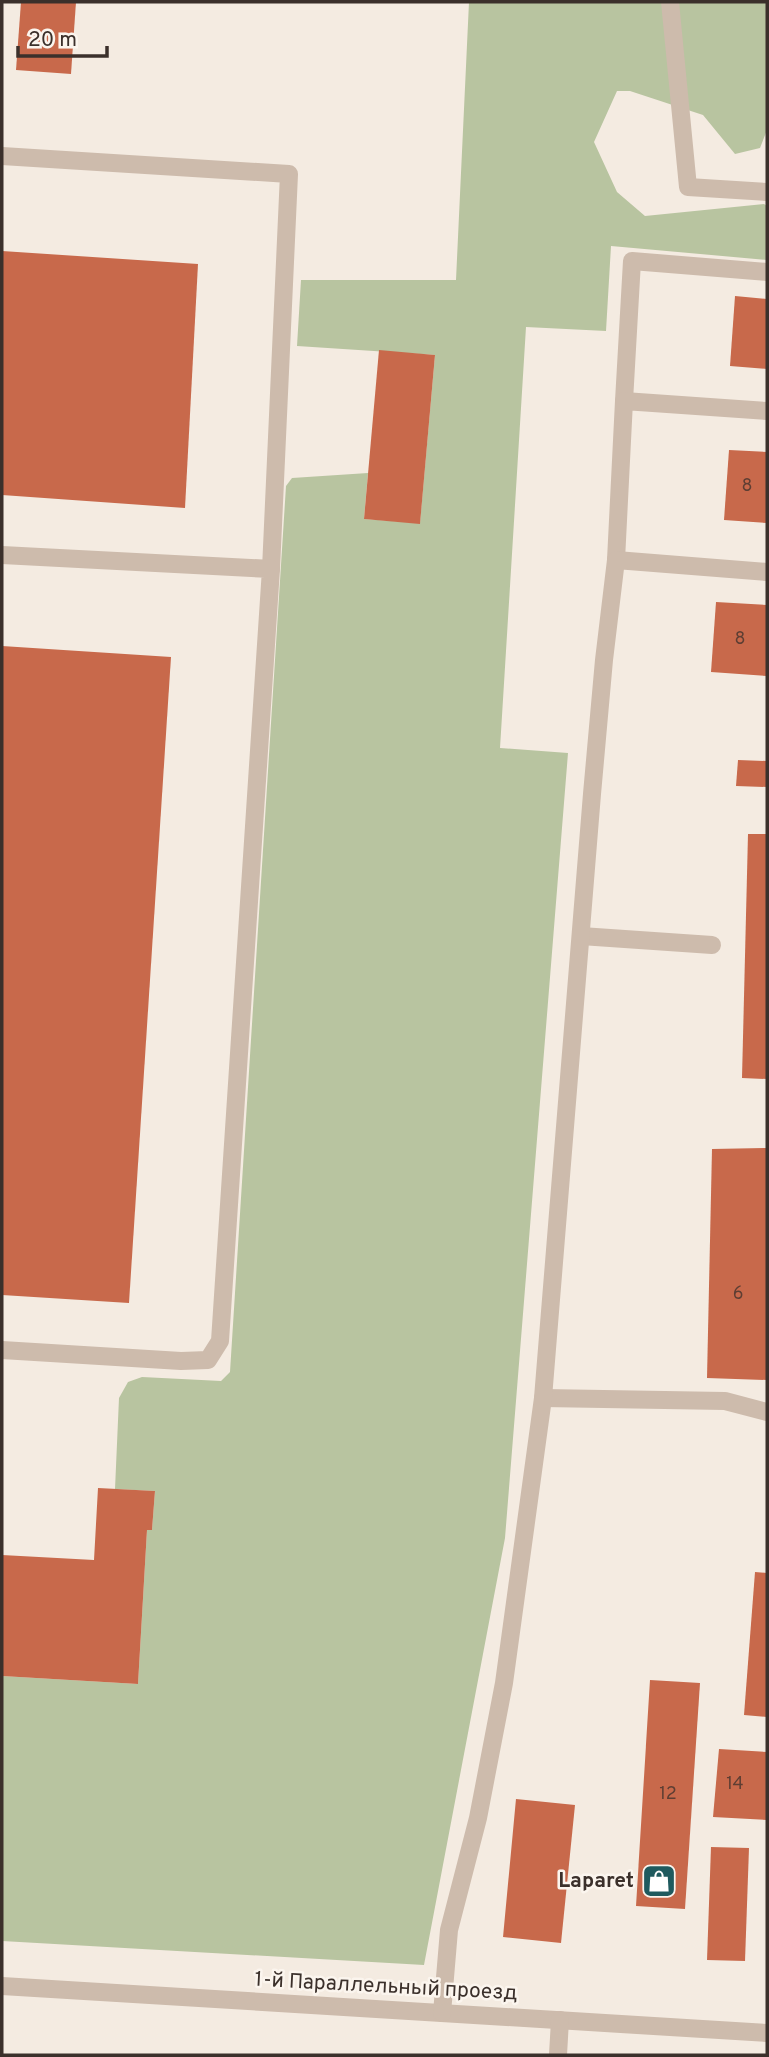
<svg xmlns="http://www.w3.org/2000/svg" width="769" height="2057" viewBox="0 0 769 2057" font-family="Overpass,sans-serif">
<style>
.green{fill:#b8c4a0}
.building{fill:#c8694b}
.lines{fill:none;stroke-linecap:round;stroke-linejoin:round}
.minor{stroke:#cdbbac;stroke-width:18}
.labels{text-anchor:middle;dominant-baseline:central;stroke-width:5;stroke-linejoin:round;paint-order:stroke}
.number-label{font-size:18px;fill:#5e3e33}
.poi-label{font-size:21px;font-weight:bold;fill:#3b302b;stroke:#fbf5ee;text-anchor:end}
.street-label{font-size:21px;fill:#3b302b;stroke:#fbf5ee}
</style>
<rect width="100%" height="100%" fill="#f4ebe1"/>
<polygon class="green" points="469,2 767,2 767,130 760,148 735,154 703,115 630,91 617,91 594,142 617,192 645,216 764,204 767,206 767,260 611,246 606,331 526,327 500,748 568,753 505,1538 424,1965 2,1941 2,1676 138,1684 147,1530 152,1530 155,1491 115,1489 119,1398 128,1382 142,1377 221,1381 230,1372 286,486 292,478 368,473 364,519 420,523 435,355 297,346 301,280 456,280"/>
<g class="building">
<polygon points="21,2 76,2 71,74 16,70"/>
<polygon points="2,251 198,264 185,508 2,495"/>
<polygon points="735,296 767,299 767,369 730,366"/>
<polygon points="379,350 435,355 420,524 364,519"/>
<polygon points="729,450 767,452 767,523 724,520"/>
<polygon points="716,602 767,605 767,676 711,672"/>
<polygon points="2,646 171,657 129,1303 2,1295"/>
<polygon points="738,760 767,761 767,787 736,786"/>
<polygon points="748,834 767,834 767,1079 742,1078"/>
<polygon points="767,1148 767,1380 707,1378 712,1149"/>
<polygon points="98,1488 155,1491 152,1530 147,1530 138,1684 2,1676 2,1555 94,1560"/>
<polygon points="755,1572 767,1573 767,1717 744,1715"/>
<polygon points="650,1680 700,1683 685,1909 636,1906"/>
<polygon points="719,1749 767,1752 767,1820 713,1817"/>
<polygon points="516,1799 575,1805 561,1943 503,1937"/>
<polygon points="711,1847 749,1848 745,1961 707,1960"/>
</g>
<g class="lines">
<g class="minor">
<polyline points="670,2 688,187 767,192"/>
<polyline points="2,156 289,174 271,569"/>
<polyline points="624,401 632,261 767,272"/>
<polyline points="2,555 271,569 220,1341 208,1360 181,1361 2,1350"/>
<polyline points="616,560 624,401 767,411"/>
<polyline points="581,936 712,945"/>
<polyline points="543,1398 725,1401 767,1412"/>
<polyline points="2,1986 767,2033"/>
<polyline points="442,2013 449,1930 478,1818 504,1683 543,1398 592,794 604,660 616,560 767,572"/>
<polyline points="558,2055 560,2020"/>
</g>
</g>
<defs>
<g id="shop-square" transform="scale(1.75)"><rect x="-9" y="-9" width="18" height="18" rx="4" fill="#1f5a5e" stroke="#fbf5ee"/><path d="M-5-2.5h2.3a2.7 3.5 0 0 1 5.4 0H5L5.5 6h-11ZM-1.5-2.5h3a1.5 2.3 0 0 0-3 0Z" fill="#fff"/></g>
</defs>
<g fill-rule="evenodd">
<use href="#shop-square" x="659" y="1881"/>
</g>
<g class="labels">
<g class="number-label">
<text x="747" y="486">8</text>
<text x="740" y="639">8</text>
<text x="738" y="1294">6</text>
<text x="735" y="1784">14</text>
<text x="668" y="1794">12</text>
</g>
<g class="poi-label">
<text x="634" y="1881">Laparet</text>
</g>
<g class="street-label">
<text transform="translate(386 1987) rotate(3)">1-й Параллельный проезд</text>
</g>
</g>
<rect width="769" height="2057" fill="none" stroke="#3b302b" stroke-width="7"/>
<path d="M18 46v10h89v-10" fill="none" stroke="#3b302b" stroke-width="3.5"/>
<text x="28" y="46" font-size="21" fill="#3b302b" stroke="#fbf5ee" stroke-width="5" paint-order="stroke">20 m</text>
</svg>
